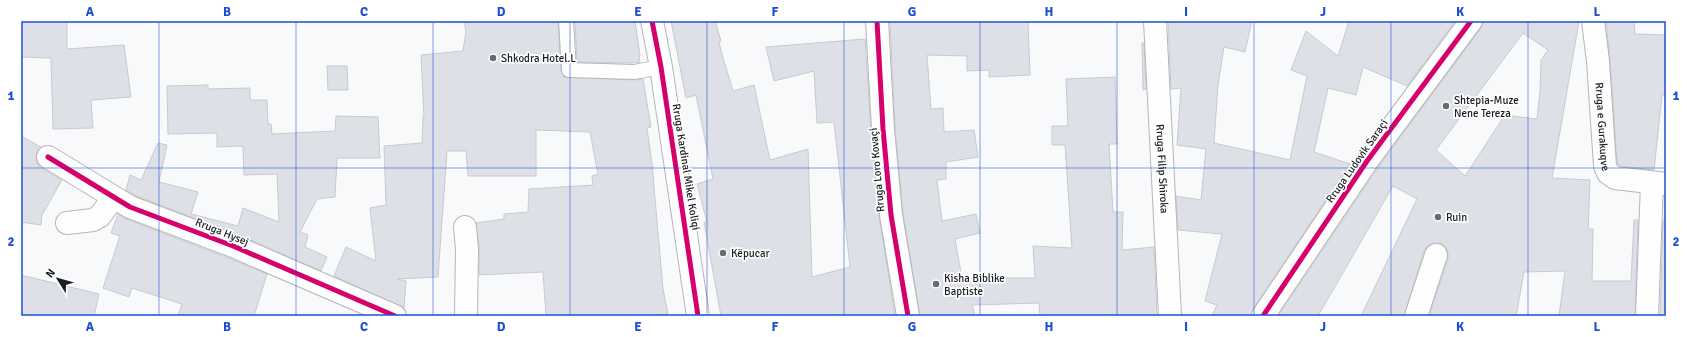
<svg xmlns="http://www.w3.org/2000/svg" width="1687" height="337" viewBox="0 0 1687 337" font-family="Signika,sans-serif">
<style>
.building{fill:#dde0e7;stroke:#c8cacd;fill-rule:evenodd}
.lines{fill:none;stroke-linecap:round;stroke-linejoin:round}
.service-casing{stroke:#b5b6ba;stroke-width:16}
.minor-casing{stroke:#b5b6ba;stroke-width:24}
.tertiary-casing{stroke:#b5b6ba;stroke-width:24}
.service{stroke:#fefefe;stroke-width:14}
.minor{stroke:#fefefe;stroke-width:22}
.tertiary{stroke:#fefefe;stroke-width:22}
.cycleway-casing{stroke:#fff;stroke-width:8}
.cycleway{stroke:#d6006c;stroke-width:5}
.grid{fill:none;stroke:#1d4ed8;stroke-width:1;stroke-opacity:0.55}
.poi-dot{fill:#686a6f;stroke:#fff;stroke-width:1.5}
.labels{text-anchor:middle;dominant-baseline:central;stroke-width:3.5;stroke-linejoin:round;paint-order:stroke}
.poi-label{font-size:11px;fill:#1a1d23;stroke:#fff;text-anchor:start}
.street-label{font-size:11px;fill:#1a1d23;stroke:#fff}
.neatline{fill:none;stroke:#1d4ed8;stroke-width:1.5}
.grid-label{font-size:13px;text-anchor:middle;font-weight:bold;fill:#1d4ed8}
</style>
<rect width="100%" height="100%" fill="#f8f9fb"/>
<g class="building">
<polygon points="21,21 67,21 67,49 124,45 131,97 91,100 93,128 53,129 51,58 21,57"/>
<polygon points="464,21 558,21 561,71 564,77 634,80 643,79 651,127 647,128 652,164 663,289 668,314 653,316 546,316 543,272 479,275 479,248 476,223 504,219 504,214 528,212 529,189 593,185 592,176 598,174 590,132 536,130 536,176 468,176 466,151 447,151 438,277 397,279 406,281 404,308 334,276 346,247 376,261 370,208 386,205 384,146 422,143 423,116 424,117 421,55 463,51 466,31"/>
<polygon points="575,21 635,21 640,56 639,57 640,62 633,63 577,62"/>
<polygon points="671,21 715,21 721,41 719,42 721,51 733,91 754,85 770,160 808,149 812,277 850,267 834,122 817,123 814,71 774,81 766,47 865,39 871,130 879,216 895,316 721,316 704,222 707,222 697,184 713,179 696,95 686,98"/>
<polygon points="890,21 1028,21 1030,75 989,77 989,70 967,71 967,56 927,55 931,109 943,108 944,132 974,130 978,157 946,162 946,179 937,180 942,221 976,214 980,233 955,239 962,278 1035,278 1033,246 1072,248 1065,145 1052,145 1052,126 1068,126 1066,79 1115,77 1117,144 1109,144 1113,212 1123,212 1122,250 1154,247 1157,316 1040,316 1039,303 972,305 975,316 920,316 903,213 895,128"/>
<polygon points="1168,21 1252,21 1245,52 1224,47 1218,85 1214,143 1290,160 1307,76 1291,70 1306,31 1338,56 1349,21 1455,21 1407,86 1363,67 1356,95 1328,88 1314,152 1350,164 1253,309 1251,316 1212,316 1217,305 1205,301 1222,234 1178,230 1176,196 1201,200 1206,149 1177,145 1181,88 1171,89"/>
<path d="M1483 21H1579L1552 178 1590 180 1588 229H1593L1592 281H1631L1634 220H1638L1635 316H1559L1565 271 1524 272 1516 316H1429L1448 259V253L1446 247 1440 243H1434L1428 245 1424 251 1404 316H1361L1417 199 1393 186 1318 316H1278L1377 169 1481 28ZM1523 33 1548 50 1541 60 1540 91 1537 119 1505 115 1465 176 1436 150Z"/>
<polygon points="1606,21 1634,21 1635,34 1666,35 1666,95 1662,95 1654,170 1620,166 1617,163 1610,60"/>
<polygon points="1142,43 1144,43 1146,89 1143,90"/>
<polygon points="327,66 347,66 348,90 328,90"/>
<polygon points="208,85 208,89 250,88 250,100 267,100 268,124 271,124 272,134 335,131 336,116 378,117 380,158 337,158 335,197 317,199 300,232 308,235 305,247 327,257 321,271 237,234 136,196 126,190 130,175 141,180 158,143 167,145 159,182 198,192 191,214 238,226 243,208 279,222 277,174 244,175 243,146 217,147 217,133 168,134 167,86"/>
<polygon points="21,136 41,147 37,151 36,156 37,163 41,168 62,180 42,215 41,225 21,222"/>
<polygon points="118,214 126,219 228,258 267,274 254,316 178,316 182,304 132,288 129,297 103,288 120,236 111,233"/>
<polygon points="1663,220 1666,220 1666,316 1660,316"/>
<polygon points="21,275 99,294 94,316 21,316"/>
</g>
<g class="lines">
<g class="service-casing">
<polyline id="service" points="566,21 569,70 634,72 661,67"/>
</g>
<g class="minor-casing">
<g id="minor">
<polyline points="877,21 883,129 891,215 908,316"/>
<path id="s1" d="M1155 21 1170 316"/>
<path id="s2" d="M1593 21 1598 61 1605 166 1608 173 1615 178 1666 184"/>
<polyline points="48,157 130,207 233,246 395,316"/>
<polyline points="67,223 93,220 100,216 113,198"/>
<polyline points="465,227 467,249 466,316"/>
<polyline points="1263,316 1367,161 1471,21"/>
<polyline points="1416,316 1436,255"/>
<polyline points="1647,316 1652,183"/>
</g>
</g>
<g class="tertiary-casing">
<polyline id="tertiary" points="652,21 661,67 698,316"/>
</g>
<use href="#service" class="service"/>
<use href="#minor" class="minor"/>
<use href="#tertiary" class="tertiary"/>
<g class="cycleway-casing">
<g id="cycleway">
<polyline points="652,21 661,67 698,316"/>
<polyline points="877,21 883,129 891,215 908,316"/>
<polyline points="48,157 130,207 233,246 395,316"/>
<polyline points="1263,316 1367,161 1471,21"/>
</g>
</g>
<use href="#cycleway" class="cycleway"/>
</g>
<path class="grid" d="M159 21V316M296 21V316M433 21V316M570 21V316M707 21V316M844 21V316M980 21V316M1117 21V316M1254 21V316M1391 21V316M1528 21V316M21 168H1666"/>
<g class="poi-dot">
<circle cx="493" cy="58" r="4"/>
<circle cx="1446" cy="106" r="4"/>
<circle cx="1438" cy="217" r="4"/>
<circle cx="723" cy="253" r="4"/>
<circle cx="936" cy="284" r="4"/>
</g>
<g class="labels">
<g class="poi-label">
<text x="501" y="58">Shkodra Hotel.L</text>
<text x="1454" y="100">Shtepia-Muze<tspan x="1454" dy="13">Nene Tereza</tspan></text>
<text x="1446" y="217">Ruin</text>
<text x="731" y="253">Këpucar</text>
<text x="944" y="278">Kisha Biblike<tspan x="944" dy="13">Baptiste</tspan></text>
</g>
<g class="street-label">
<text stroke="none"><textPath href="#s2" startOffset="106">Rruga e Gurakuqve</textPath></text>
<text transform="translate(1357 161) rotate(-55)">Rruga Ludovik Saraçi</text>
<text transform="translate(686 167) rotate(81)">Rruga Kardinal Mikel Koliqi</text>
<text stroke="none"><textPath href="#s1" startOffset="148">Rruga Filip Shiroka</textPath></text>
<text transform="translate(877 170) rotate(-95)">Rruga Loro Kovaçi</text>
<text transform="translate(222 232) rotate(22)">Rruga Hysej</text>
</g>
</g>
<rect width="1687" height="337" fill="none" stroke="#ffffff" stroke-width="44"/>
<g transform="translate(58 279) rotate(307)" stroke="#ffffff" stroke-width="3" paint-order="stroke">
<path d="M0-3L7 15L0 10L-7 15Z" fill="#1a1d23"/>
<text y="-6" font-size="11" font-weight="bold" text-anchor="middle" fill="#1a1d23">N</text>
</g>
<rect x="22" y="22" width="1643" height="293" class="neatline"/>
<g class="grid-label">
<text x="90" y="16">A</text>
<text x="227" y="16">B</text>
<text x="364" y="16">C</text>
<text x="501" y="16">D</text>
<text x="638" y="16">E</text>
<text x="775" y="16">F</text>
<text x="912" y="16">G</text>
<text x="1049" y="16">H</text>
<text x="1186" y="16">I</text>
<text x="1323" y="16">J</text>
<text x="1460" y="16">K</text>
<text x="1597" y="16">L</text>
<text x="11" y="100">1</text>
<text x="1676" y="100">1</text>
<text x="11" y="246">2</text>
<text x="1676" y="246">2</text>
<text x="90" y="331">A</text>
<text x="227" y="331">B</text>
<text x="364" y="331">C</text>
<text x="501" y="331">D</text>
<text x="638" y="331">E</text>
<text x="775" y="331">F</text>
<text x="912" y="331">G</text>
<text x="1049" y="331">H</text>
<text x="1186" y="331">I</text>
<text x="1323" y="331">J</text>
<text x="1460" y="331">K</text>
<text x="1597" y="331">L</text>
</g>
</svg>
